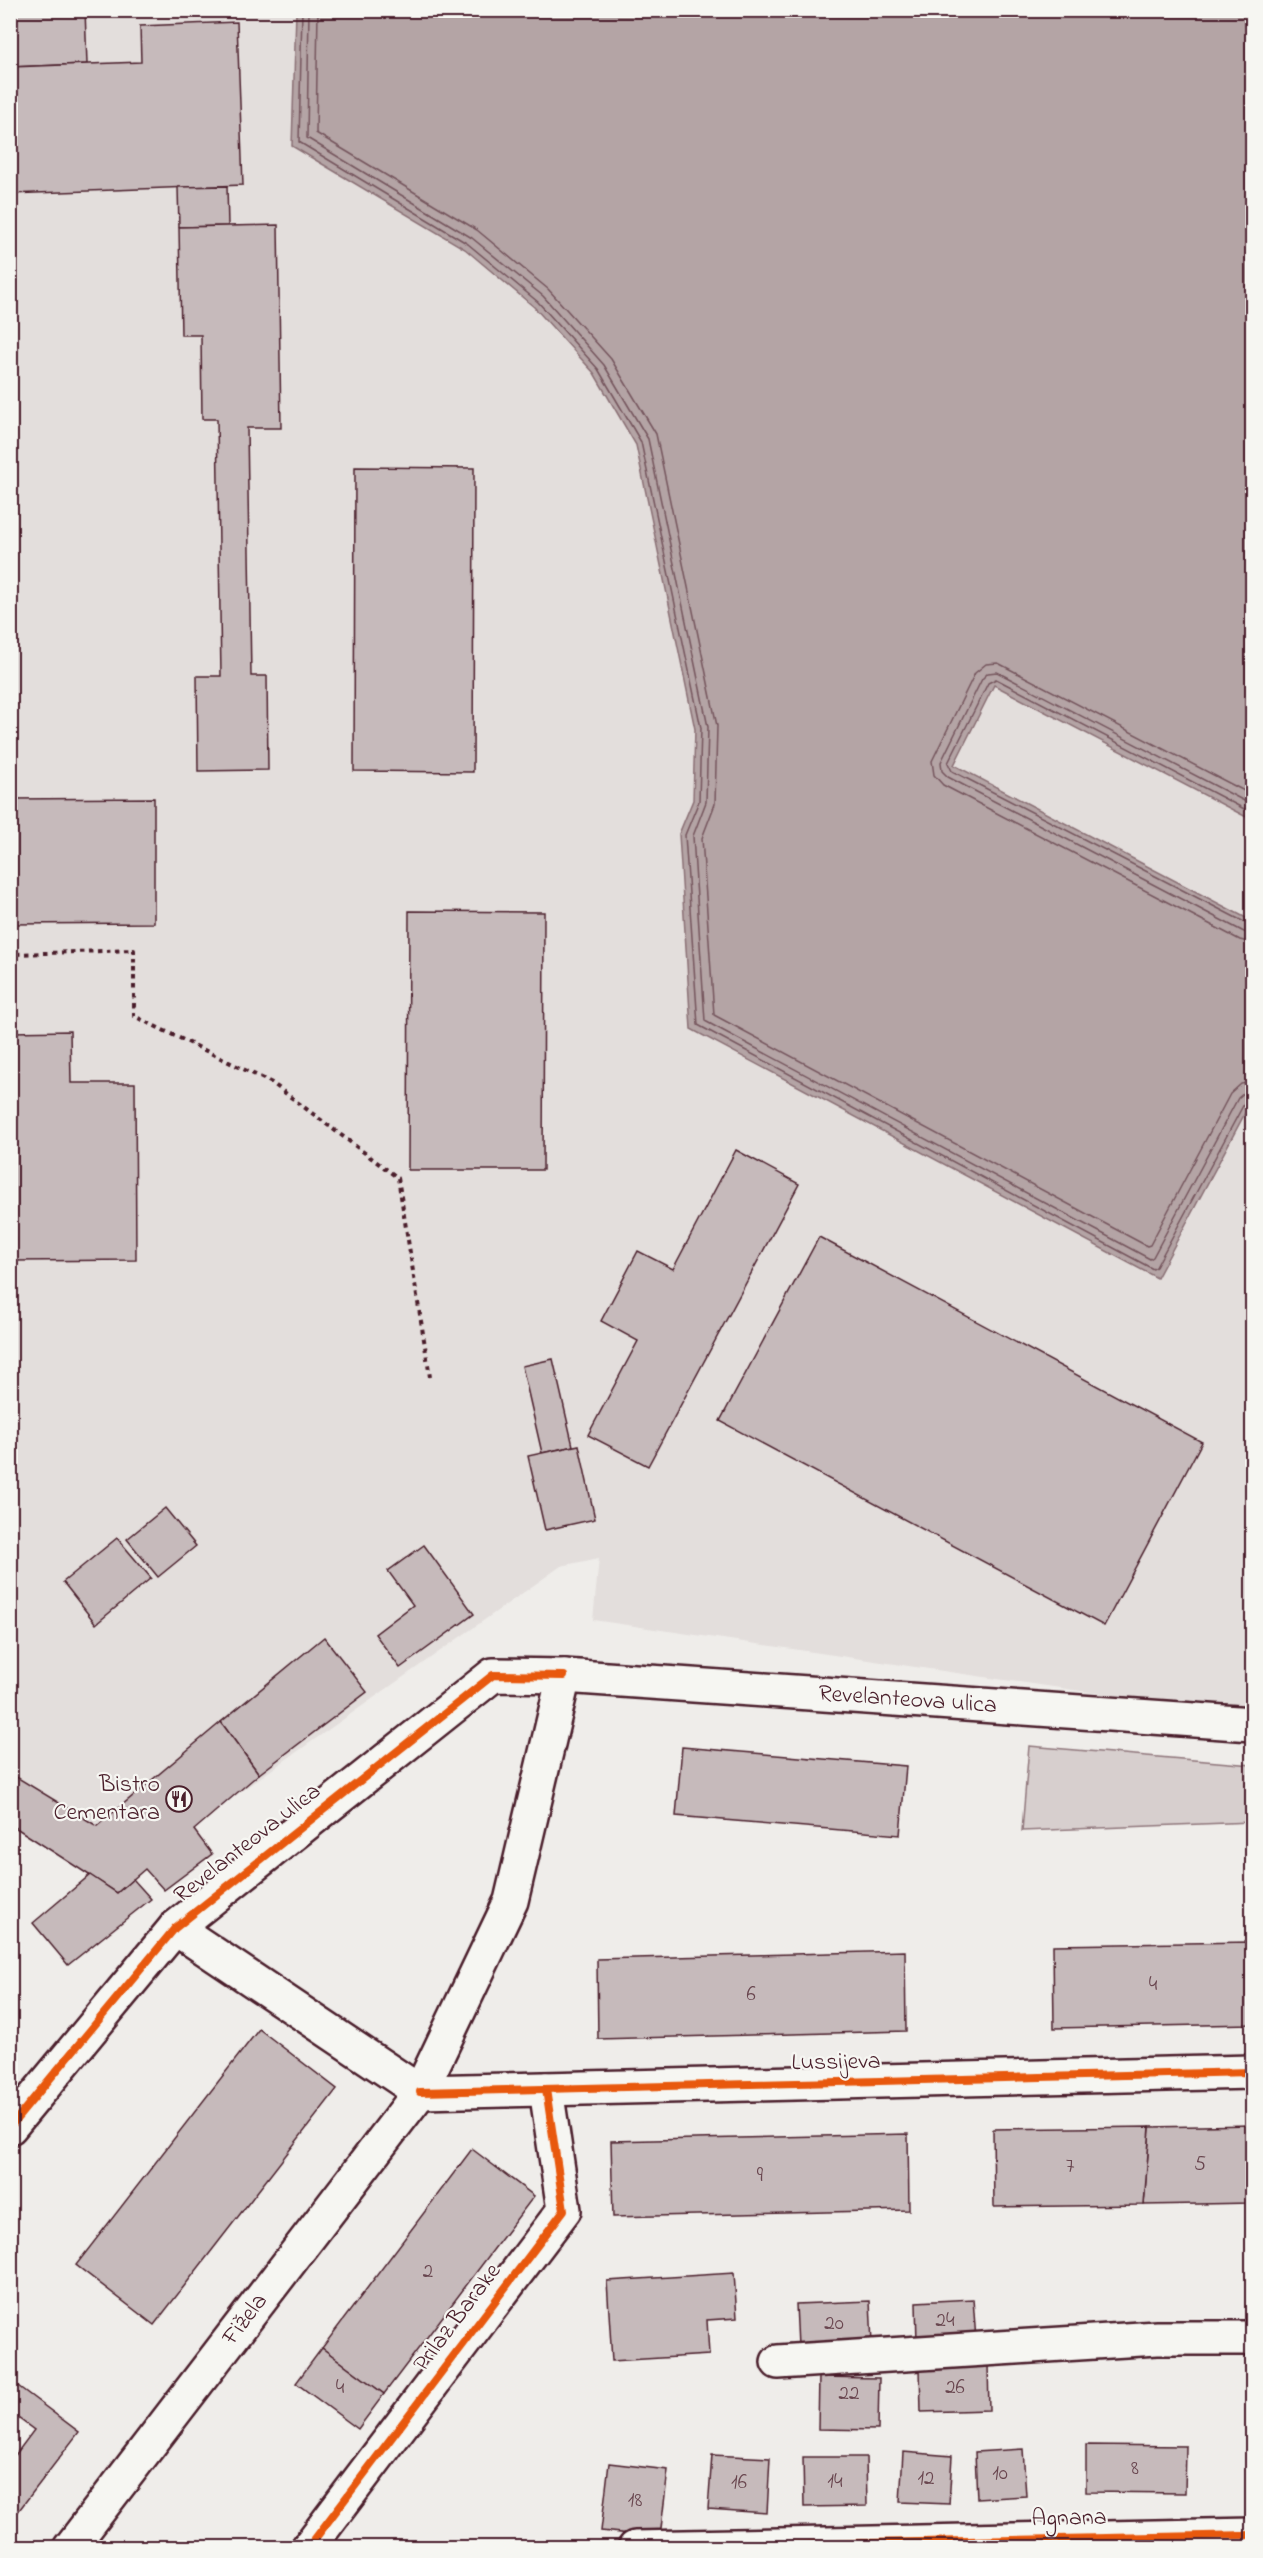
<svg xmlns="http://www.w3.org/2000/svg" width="1263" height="2558" viewBox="0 0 1263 2558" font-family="'Indie Flower',sans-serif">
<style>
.built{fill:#e3dedc}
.green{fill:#d7cfce;stroke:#90777c;stroke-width:1.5}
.water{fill:#b4a4a5;stroke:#8a6f74;stroke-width:1.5}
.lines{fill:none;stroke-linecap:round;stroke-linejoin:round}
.shore{stroke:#74545c;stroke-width:1.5}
.building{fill:#c6babb;stroke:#4a1f2b;stroke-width:1.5}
.minor-casing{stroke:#4a1f2b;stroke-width:38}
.major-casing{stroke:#4a1f2b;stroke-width:38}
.path{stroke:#4a1f2b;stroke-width:4;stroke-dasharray:4.5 4.5;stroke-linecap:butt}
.minor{stroke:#f6f6f2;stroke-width:33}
.major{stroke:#f6f6f2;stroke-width:33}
.cycleway-casing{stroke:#f6f6f2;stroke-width:11}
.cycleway{stroke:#e8590c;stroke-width:8}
.labels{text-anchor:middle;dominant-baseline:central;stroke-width:4.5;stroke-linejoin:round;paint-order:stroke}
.number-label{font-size:21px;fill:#69464f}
.street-label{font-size:24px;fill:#4a1f2b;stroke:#f6f6f2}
.poi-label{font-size:24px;fill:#4a1f2b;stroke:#f6f6f2;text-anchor:end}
</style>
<rect width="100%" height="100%" fill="#efedea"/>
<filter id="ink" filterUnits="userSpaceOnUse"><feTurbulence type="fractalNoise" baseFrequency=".0167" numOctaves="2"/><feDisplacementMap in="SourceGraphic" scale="12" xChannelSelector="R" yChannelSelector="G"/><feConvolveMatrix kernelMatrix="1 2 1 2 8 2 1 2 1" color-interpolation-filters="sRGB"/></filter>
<g filter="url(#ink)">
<g class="built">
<polygon points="10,11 296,11 292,146 465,249 534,307 594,373 636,445 695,729 693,800 679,834 1157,1278 1252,1100 1252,1716 593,1620 599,1558 561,1566 112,1882 11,1817"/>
<polygon points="994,685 1252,820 1252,921 953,765"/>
</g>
<polygon class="green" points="1029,1746 1252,1765 1252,1822 1022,1831"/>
<polygon class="water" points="296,11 1252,11 1252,820 994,685 954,765 1252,921 1252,1100 1157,1278 691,1029 679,834 693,800 695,729 636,445 594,373 534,307 465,249 292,146"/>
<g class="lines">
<g class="shore">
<polyline points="302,10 299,142 468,244 538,302 598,369 641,442 701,728 699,801 685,835 698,1025 1153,1269 1156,1267 1245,1102 1252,1099"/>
<polyline points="309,10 307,138 472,238 543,296 604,365 648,439 708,727 706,802 693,836 705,1021 1150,1259 1153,1257 1238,1098 1245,1092 1252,1091"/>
<polyline points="318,10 316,133 477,230 548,289 611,359 656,434 717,726 715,804 702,838 714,1015 1147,1246 1150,1245 1230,1094 1241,1084 1252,1082"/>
<polyline points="1252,795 998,663 986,664 975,673 932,761 934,775 943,785 1240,940 1252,943"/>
<polyline points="1252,805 997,672 988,673 982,679 941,762 942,771 948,777 1244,932 1252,934"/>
<polyline points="1252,813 996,679 988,683 948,763 952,771 1252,926"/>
</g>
</g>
<g class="building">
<polygon points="10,10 85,10 87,64 10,67"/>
<polygon points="237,22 243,185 10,194 10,67 141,62 140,26"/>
<polygon points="227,186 228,226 179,227 178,187"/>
<polygon points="278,225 281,428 247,428 251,676 267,676 268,770 198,771 197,676 221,676 217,419 202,419 201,335 181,335 179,227"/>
<polygon points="355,467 474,468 473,772 354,771"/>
<polygon points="154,798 154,923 10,924 10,799"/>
<polygon points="409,911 544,912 543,1170 408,1170"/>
<polygon points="70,1031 71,1083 135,1083 136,1260 15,1261 15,1224 10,1224 10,1032"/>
<polygon points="736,1150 799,1184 648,1466 588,1435 638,1341 601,1321 638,1251 673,1269"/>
<polygon points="819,1237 1202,1442 1104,1626 720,1421"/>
<polygon points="553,1359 573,1446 542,1453 522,1366"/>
<polygon points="579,1445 595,1519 545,1530 528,1456"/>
<polygon points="165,1508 196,1546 158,1577 127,1539"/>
<polygon points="117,1538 151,1578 96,1624 63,1582"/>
<polygon points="424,1545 474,1614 400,1668 375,1634 413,1605 388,1571"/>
<polygon points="324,1637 367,1692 259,1774 221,1722"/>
<polygon points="221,1722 259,1774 194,1830 212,1854 164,1890 145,1869 117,1893 10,1824 10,1773 97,1826"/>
<polygon points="682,1747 906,1766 900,1835 676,1816"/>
<polygon points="90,1875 117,1893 133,1879 151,1899 68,1965 33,1923"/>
<polygon points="1252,1942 1252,2024 1054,2028 1053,1945"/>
<polygon points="905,1951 906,2031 598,2039 597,1959"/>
<polygon points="259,2029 337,2089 154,2325 76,2265"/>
<polygon points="1252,2125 1252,2203 1144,2205 1150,2127"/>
<polygon points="1150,2127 1144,2205 994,2207 993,2129"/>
<polygon points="908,2134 909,2210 613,2217 611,2141"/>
<polygon points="472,2149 534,2196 384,2394 322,2348"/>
<polygon points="734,2273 737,2318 707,2320 709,2355 612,2361 607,2281"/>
<polygon points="973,2299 976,2340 917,2343 916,2302"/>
<polygon points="870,2301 872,2344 798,2346 796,2304"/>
<polygon points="322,2348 384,2394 358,2429 296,2383"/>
<polygon points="988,2365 989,2410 921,2412 920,2367"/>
<polygon points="819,2377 879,2378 878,2430 818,2429"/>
<polygon points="10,2380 79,2432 10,2522 10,2462 34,2430 10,2412"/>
<polygon points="1086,2445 1186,2446 1185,2493 1086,2492"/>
<polygon points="1023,2449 1026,2496 977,2499 975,2452"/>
<polygon points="903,2452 952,2456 949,2504 900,2502"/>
<polygon points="712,2455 770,2458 767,2513 708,2509"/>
<polygon points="803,2457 866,2457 867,2506 804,2507"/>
<polygon points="609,2463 668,2470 660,2537 601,2531"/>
</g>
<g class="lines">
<g class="minor-casing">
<g id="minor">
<polyline points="175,1928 420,2092 1252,2072"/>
<polyline points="10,2127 175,1928 493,1675 564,1676"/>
<polyline points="778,2362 1157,2338 1252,2338"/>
<polyline points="308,2548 564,2210 546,2089"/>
<polyline points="635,2548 1252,2535"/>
</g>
</g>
<g class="major-casing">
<g id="major">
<path id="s1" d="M70 2548 420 2092 511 1901 564 1676 1252 1724"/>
</g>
</g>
<polyline class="path" points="16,954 134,950 134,1016 272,1083 398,1178 430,1377"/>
<use href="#minor" class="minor"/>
<use href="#major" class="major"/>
<g class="cycleway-casing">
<g id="cycleway">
<polyline points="420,2092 1252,2072"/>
<polyline points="10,2127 175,1928 493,1675 564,1676"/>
<polyline points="308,2548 564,2210 546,2089"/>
<polyline points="635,2548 1252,2535"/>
</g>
</g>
<use href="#cycleway" class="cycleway"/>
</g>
</g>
<defs>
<g id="restaurant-ring" transform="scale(1.35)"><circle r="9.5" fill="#f6f6f2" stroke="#4a1f2b" stroke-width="1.5"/><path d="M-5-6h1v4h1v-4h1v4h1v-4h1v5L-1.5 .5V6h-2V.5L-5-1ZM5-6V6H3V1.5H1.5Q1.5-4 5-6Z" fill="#4a1f2b"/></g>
</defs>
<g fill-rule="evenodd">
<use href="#restaurant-ring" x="179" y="1799"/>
</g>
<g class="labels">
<g class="number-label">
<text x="1153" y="1985">4</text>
<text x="751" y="1995">6</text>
<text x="1200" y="2165">5</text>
<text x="1070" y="2167">7</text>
<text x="760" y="2176">9</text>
<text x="428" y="2272">2</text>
<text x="945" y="2321">24</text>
<text x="834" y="2324">20</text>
<text x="340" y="2388">4</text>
<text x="955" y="2388">26</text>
<text x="849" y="2394">22</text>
<text x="1135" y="2469">8</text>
<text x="1000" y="2474">10</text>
<text x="926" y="2479">12</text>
<text x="835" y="2482">14</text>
<text x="739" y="2483">16</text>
<text x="635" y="2501">18</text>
</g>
<g class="street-label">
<text stroke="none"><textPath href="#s1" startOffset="1362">Revelanteova ulica</textPath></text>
<text transform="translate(248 1844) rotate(-38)">Revelanteova ulica</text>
<text transform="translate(836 2063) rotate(-1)">Lussijeva</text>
<text transform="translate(458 2318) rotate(-53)">Prilaz Barake</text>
<text stroke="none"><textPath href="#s1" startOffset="288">Fižela</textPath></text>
<text transform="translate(1069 2519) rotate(-1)">Agnana</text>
</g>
<g class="poi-label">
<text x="160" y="1785">Bistro<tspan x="160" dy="28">Cementara</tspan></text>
</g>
</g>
<rect width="1263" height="2558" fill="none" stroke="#f6f6f2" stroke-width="36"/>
<rect x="18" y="18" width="1227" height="2522" fill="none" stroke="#4a1f2b" stroke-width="2" filter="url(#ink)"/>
</svg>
